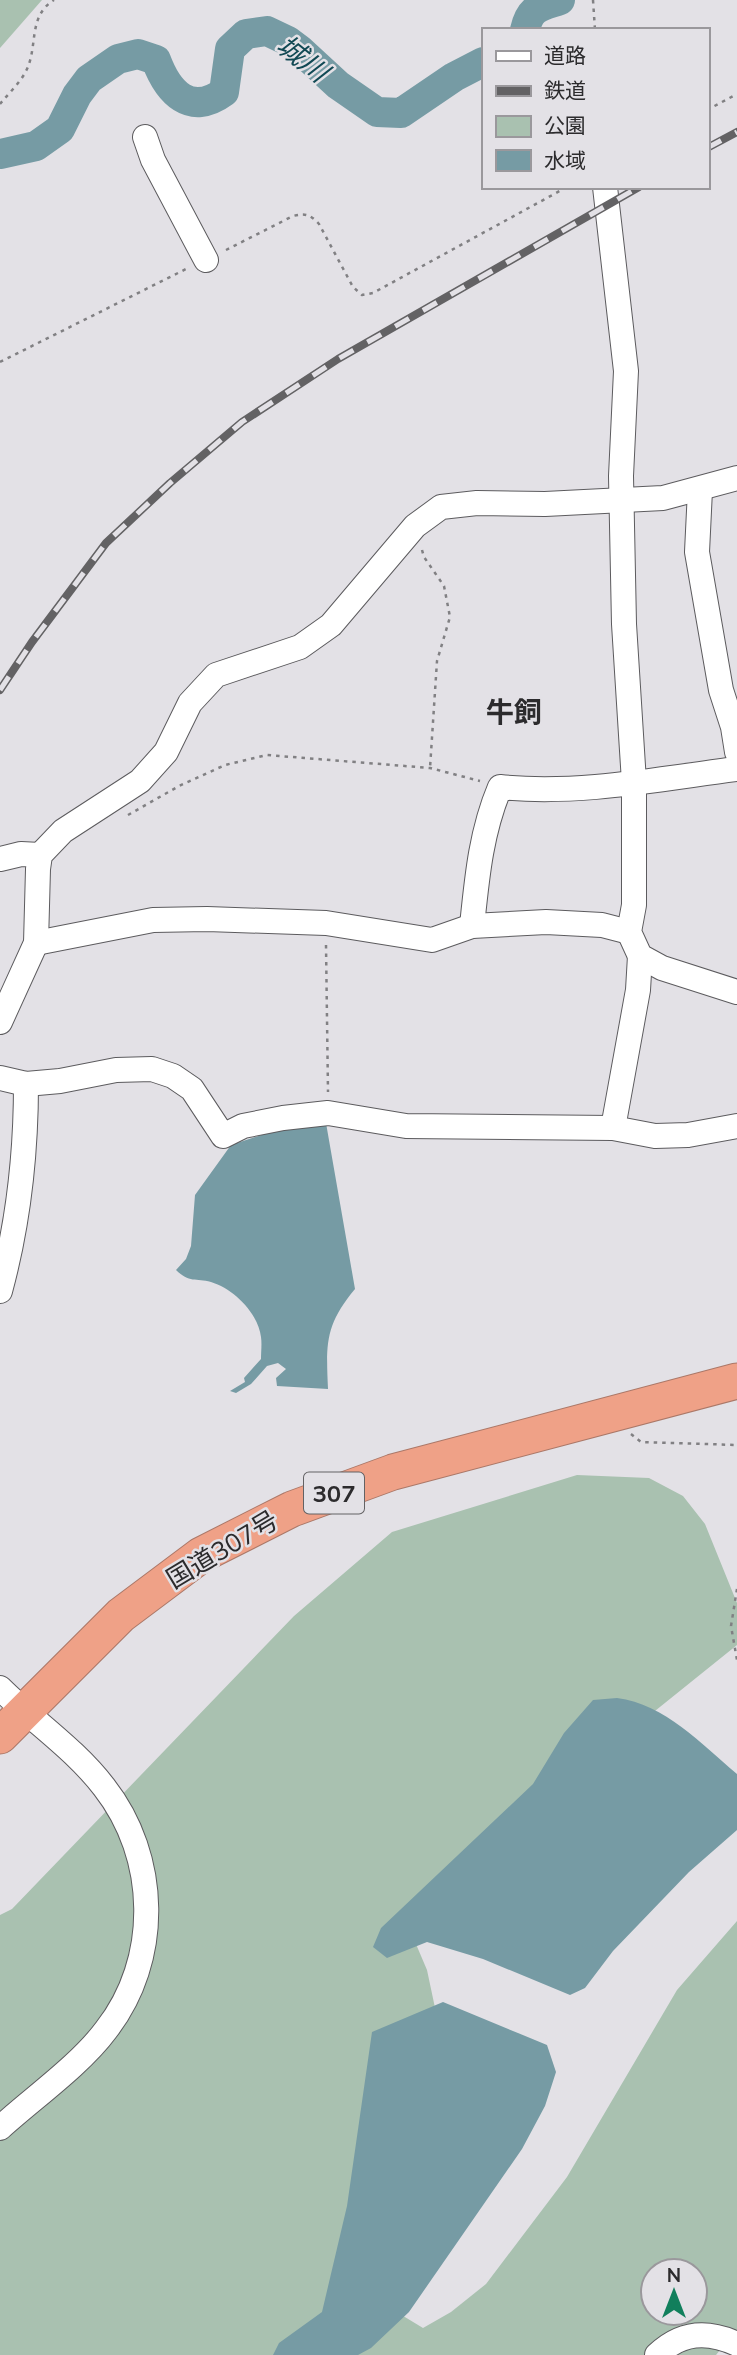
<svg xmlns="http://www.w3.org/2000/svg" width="737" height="2355" viewBox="0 0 737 2355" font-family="Mulish,'Noto Sans JP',sans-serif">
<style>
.green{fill:#a9c1b0;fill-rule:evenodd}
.water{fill:#769ba4}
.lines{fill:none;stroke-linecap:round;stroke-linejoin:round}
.river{stroke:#769ba4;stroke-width:30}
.minor-casing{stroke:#5c5b5e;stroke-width:26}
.highway-casing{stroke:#ab7868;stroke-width:37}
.path{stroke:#818083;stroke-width:2.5;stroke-dasharray:3.5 5;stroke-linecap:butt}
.minor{stroke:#fff;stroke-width:24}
.highway{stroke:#efa187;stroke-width:35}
.rail-casing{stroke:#636264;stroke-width:8}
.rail{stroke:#e3e1e6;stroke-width:5;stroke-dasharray:16;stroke-linecap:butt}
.labels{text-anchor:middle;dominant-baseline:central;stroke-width:5;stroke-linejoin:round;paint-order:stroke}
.shield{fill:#e3e1e6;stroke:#636264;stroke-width:2}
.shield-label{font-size:24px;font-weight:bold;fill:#2c2b2d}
.street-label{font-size:26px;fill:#2c2b2d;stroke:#e3e1e6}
.water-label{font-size:28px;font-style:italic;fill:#114954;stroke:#e3e1e6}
.neighbourhood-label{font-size:28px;font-weight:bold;fill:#2c2b2d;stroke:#e3e1e6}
</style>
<rect width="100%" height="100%" fill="#e3e1e6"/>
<g class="green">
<polygon points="0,0 42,0 0,48"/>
<path d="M577 1475 649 1478 683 1496 705 1524 737 1603V1645L410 1908V1930L427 1970 438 2022 395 2311 423 2328 451 2312 486 2284 567 2177 677 1990 737 1921V2329L716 2355H0V1915L12 1909 294 1616 392 1532ZM653 2271H695V2313H653Z"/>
</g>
<g class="water">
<path d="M326 1123 355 1289C325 1325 326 1344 328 1389L277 1386 276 1378 286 1369 278 1363 267 1366 251 1384 236 1393 230 1391 245 1382 244 1378 261 1359C261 1352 262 1344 261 1337 258 1313 234 1289 211 1282 196 1278 189 1283 176 1270L186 1259 191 1246 195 1195 231 1145 283 1128Z"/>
<path d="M617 1698C665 1704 701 1744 737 1774V1830L689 1872 613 1951 585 1988 570 1995 483 1959 427 1942 387 1958 373 1947 381 1928 533 1784 564 1733 593 1700Z"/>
<polygon points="443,2002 547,2045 556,2072 545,2106 522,2149 409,2312 371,2348 358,2355 273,2355 279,2343 322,2312 347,2206 372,2032"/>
</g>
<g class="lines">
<g class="river">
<path d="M525 30C530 7 540 7 560 0"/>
<path d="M0 154 36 146 60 129 77 95 89 79 118 59 138 54 156 60C168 92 190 117 224 92L230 49 246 34 267 31 288 41 300 50 338 85 377 112 401 113 454 77 483 62"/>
</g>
<g class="minor-casing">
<g id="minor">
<polyline points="145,137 153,160 206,260"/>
<polyline points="605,187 626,371 621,476 624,624 634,782 634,905 629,932 640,956 662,968 737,992"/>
<polyline points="700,490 697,552 721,690 733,727 737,752"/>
<polyline points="0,859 21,854 40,855"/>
<path d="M472 926C477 877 481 832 500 787 578 795 659 779 737 769"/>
<polyline points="36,943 153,920 207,919 326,923 432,940 472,926 546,922 602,925 629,932"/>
<polyline points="0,1022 36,943 38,869 40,855 63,831 140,781 166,752 190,703 216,675 300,647 331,625 415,526 441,507 477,503 545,504 663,498 737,478"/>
<polyline points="0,1078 26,1084 60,1081 116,1070 152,1069 173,1076 192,1089 223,1136 243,1126 283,1118 328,1113 406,1126 613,1128 655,1136 688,1135 737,1126"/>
<polyline points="613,1128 638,990 640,956"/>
<path d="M0 1291C18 1225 26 1152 26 1084"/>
<path d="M0 1688C34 1722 74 1748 104 1787 159 1857 161 1960 106 2030 80 2065 33 2098 0 2128"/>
<path d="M657 2355C681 2332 707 2330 737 2344"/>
</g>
</g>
<g class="highway-casing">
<polyline id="highway" points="0,1736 121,1615 201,1555 292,1509 393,1472 737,1381"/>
</g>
<g class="path">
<polyline points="593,0 595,30"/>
<path d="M0 104C9 93 21 82 27 69 38 45 28 16 54 0"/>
<polyline points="707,110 737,94"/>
<path d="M226 250 293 216C305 213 310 214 319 224L353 287 362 295 373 293 567 187"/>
<polyline points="0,362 188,268"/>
<polyline points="422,550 424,557 444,586 450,617 437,661 430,768"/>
<polyline points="128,815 179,786 225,765 267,755 430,768 480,781"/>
<polyline points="326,945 328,1092"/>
<polyline points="631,1434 641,1442 737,1445"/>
<polyline points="737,1589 731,1626 737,1660"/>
</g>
<use href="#minor" class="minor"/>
<use href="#highway" class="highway"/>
<g class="rail-casing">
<g id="rail">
<polyline points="707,148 737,132"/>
<polyline points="0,690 32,642 106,543 170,483 242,422 338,359 639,187"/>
</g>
</g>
<use href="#rail" class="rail"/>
</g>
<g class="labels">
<rect class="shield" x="304" y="1472.5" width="60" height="41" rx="5"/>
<g class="shield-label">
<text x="334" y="1493">307</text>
</g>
<g class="street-label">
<text transform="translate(222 1549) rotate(-31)">国道307号</text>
</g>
<g class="water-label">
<text transform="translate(303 58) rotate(38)">城川</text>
</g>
<g class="neighbourhood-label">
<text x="514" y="711">牛飼</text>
</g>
</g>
<rect x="482" y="28" width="228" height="161" fill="#e3e1e6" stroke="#9a989c" stroke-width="2"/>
<rect x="496" y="51" width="35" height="10" fill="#ffffff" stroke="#9a989c" stroke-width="2"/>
<text x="544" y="63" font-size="21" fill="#2c2b2d">道路</text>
<rect x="496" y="86" width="35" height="10" fill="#636264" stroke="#9a989c" stroke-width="2"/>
<text x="544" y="98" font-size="21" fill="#2c2b2d">鉄道</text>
<rect x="496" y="116" width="35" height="21" fill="#a9c1b0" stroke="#9a989c" stroke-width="2"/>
<text x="544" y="133" font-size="21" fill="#2c2b2d">公園</text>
<rect x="496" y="150" width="35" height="21" fill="#769ba4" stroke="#9a989c" stroke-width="2"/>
<text x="544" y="168" font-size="21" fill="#2c2b2d">水域</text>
<g transform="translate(674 2292)"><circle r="33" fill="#e3e1e6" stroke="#9a989c" stroke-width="2"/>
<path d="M0-5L12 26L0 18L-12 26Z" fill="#117f5c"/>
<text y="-10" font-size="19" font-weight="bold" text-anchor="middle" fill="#2c2b2d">N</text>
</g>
</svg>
